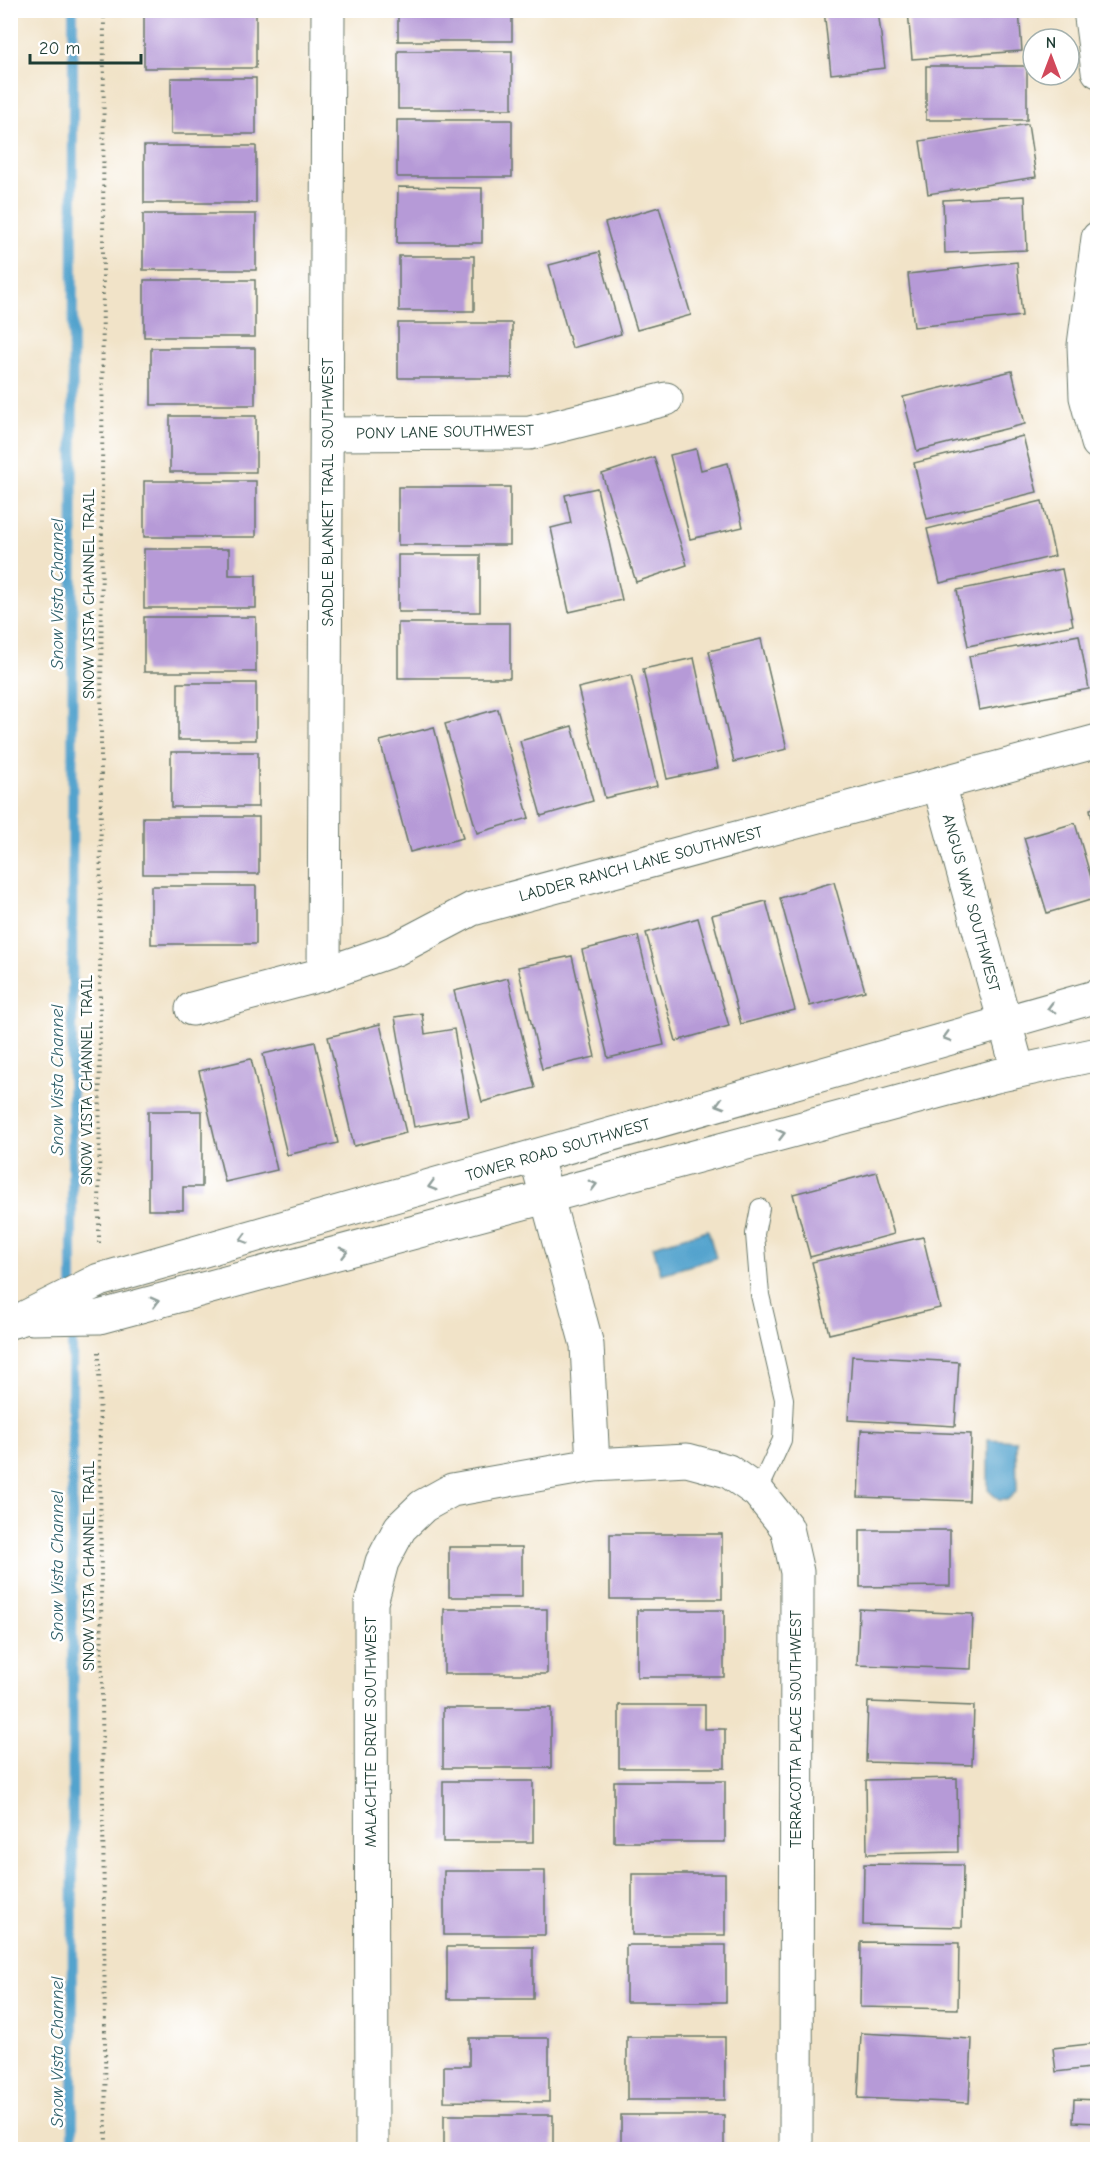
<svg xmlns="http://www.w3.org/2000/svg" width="1108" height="2160" viewBox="0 0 1108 2160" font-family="'Comic Neue',sans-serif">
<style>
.water{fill:#53a3cd;stroke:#397080;stroke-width:1.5}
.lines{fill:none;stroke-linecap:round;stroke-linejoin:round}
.stream{stroke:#53a3cd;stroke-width:10}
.building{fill:#b69ad7}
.lane-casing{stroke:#687768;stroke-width:20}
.street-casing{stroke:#687768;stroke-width:35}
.secondary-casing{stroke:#687768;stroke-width:35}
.path{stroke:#687768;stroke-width:4;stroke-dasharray:1.5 4.5;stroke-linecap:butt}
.lane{stroke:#fff;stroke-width:18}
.street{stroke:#fff;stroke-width:33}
.secondary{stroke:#fff;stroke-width:33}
.oneway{stroke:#8f9e9a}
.labels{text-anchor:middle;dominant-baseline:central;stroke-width:5;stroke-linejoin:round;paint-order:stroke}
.street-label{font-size:16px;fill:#1f3d34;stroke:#fff}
.water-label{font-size:18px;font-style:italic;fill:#31616a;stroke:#fff}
</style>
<rect width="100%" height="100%" fill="#fff"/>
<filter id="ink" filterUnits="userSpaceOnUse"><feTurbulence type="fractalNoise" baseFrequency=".0167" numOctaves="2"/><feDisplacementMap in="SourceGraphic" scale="12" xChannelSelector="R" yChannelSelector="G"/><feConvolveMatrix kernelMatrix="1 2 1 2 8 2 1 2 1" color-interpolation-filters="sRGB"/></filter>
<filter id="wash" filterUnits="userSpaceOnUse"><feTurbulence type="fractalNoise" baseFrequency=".008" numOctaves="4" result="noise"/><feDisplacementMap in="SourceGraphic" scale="24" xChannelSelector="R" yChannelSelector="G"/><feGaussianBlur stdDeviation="1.35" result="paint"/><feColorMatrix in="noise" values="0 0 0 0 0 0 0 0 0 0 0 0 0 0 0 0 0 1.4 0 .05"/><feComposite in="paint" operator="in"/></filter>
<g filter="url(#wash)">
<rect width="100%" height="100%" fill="#f1e3c8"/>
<g class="water">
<polygon points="708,1230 716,1258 661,1274 653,1246"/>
<polygon points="988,1439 1016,1441 1017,1491 1007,1500 999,1500 988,1490"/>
</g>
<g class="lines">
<g class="stream">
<polyline points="72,1288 73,10"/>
<polyline points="72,1322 73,2150"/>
</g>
</g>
<g id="blocks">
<g class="building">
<rect x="398" y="10" width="114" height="31"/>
<polygon points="824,10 878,10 885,68 831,74"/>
<polygon points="908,10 1019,10 1022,51 912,59"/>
<rect x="144" y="11" width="112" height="57"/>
<rect x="398" y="51" width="114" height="58"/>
<rect x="926" y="66" width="101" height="54"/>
<rect x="171" y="78" width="85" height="56"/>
<rect x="397" y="120" width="115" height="57"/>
<polygon points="1028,124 1036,177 928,194 920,141"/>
<rect x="144" y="146" width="112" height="57"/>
<polygon points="398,187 482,188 482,243 397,243"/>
<polygon points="1025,196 1027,250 945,253 943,200"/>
<polygon points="659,207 691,315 637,330 605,223"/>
<rect x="143" y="214" width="113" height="56"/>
<polygon points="599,252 621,334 572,348 549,265"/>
<rect x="399" y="256" width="75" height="55"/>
<polygon points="1017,262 1022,316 914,327 908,274"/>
<rect x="144" y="280" width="111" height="57"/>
<rect x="398" y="323" width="114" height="55"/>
<rect x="151" y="348" width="104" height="57"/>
<polygon points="1012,371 1025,424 917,451 903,397"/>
<rect x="170" y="416" width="86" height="56"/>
<polygon points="1023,436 1037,492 927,519 914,463"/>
<polygon points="696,449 701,470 728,463 743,527 690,539 670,455"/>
<polygon points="654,457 687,565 636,582 602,474"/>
<rect x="144" y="481" width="112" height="56"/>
<rect x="398" y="487" width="112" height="58"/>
<polygon points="597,488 622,600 569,612 551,528 571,523 565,495"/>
<polygon points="1042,501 1055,556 940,583 927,529"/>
<polygon points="144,549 229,549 229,575 256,575 256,608 144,608"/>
<rect x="398" y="555" width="82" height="57"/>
<polygon points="1062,569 1073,625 968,646 957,590"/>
<rect x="144" y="617" width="112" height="55"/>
<rect x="398" y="623" width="112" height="55"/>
<polygon points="1079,635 1089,689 979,710 969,656"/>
<polygon points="761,639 787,749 734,762 709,651"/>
<polygon points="694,658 718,768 667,779 643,669"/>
<polygon points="631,675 657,786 605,798 578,688"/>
<rect x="178" y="683" width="78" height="57"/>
<polygon points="498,709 529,818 477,833 445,724"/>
<polygon points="572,726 593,801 541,816 520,741"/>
<polygon points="434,727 463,838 410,852 380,741"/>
<rect x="171" y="752" width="87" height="55"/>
<polygon points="1098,807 1098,840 1096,840 1090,809"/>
<rect x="143" y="817" width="116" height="57"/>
<polygon points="1075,823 1097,898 1047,913 1024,838"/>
<polygon points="834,882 865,991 810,1006 780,898"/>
<rect x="151" y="886" width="105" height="58"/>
<polygon points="766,901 795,1010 741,1024 712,915"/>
<polygon points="698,918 729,1026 676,1041 646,933"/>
<polygon points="638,936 664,1045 608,1058 582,950"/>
<polygon points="572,956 595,1057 542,1069 518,967"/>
<polygon points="508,978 535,1088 482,1102 454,991"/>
<polygon points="422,1013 425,1034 454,1029 469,1117 414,1127 395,1017"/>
<polygon points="380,1024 406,1133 354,1146 328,1037"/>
<polygon points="315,1042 338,1143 287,1155 263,1054"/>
<polygon points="251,1059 277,1170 225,1182 199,1071"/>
<polygon points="148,1111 202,1111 202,1187 183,1187 183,1210 148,1210"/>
<polygon points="877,1172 894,1234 810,1257 793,1194"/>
<polygon points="923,1237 940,1308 829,1334 812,1262"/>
<polygon points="852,1356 959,1362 955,1426 848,1420"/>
<polygon points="861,1430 971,1434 969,1501 858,1497"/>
<polygon points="860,1530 950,1530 950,1586 860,1587"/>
<rect x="610" y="1534" width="112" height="65"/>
<rect x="449" y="1547" width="73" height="50"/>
<rect x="444" y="1609" width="103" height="65"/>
<polygon points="859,1609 973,1614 971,1669 857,1665"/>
<rect x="637" y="1610" width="87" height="67"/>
<polygon points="868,1702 974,1706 972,1765 866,1762"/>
<polygon points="619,1705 705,1705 705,1729 725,1729 725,1768 619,1768"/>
<rect x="443" y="1708" width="108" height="60"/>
<polygon points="957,1778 958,1852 867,1854 866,1780"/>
<rect x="443" y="1781" width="90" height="61"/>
<rect x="614" y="1781" width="111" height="61"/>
<polygon points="864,1864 963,1865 962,1927 863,1925"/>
<rect x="444" y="1871" width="101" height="64"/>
<rect x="632" y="1874" width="93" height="61"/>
<polygon points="861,1942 959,1943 958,2009 860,2007"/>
<rect x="626" y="1945" width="100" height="57"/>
<rect x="447" y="1947" width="86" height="52"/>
<polygon points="861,2033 972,2039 969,2103 858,2098"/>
<rect x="627" y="2037" width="98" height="63"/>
<polygon points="469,2038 549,2038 549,2102 444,2101 444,2066 469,2066"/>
<polygon points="1098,2043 1098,2067 1056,2072 1053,2048"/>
<polygon points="1074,2099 1098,2100 1098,2123 1073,2122"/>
<rect x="444" y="2115" width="109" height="35"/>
<rect x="621" y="2115" width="103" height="35"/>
</g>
</g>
</g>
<g filter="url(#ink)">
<use href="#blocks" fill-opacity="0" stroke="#687768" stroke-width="1.5"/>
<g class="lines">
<g class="lane-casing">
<polyline id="lane" points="758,1492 782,1440 784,1399 760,1295 755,1234 760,1208"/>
</g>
<g class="street-casing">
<g id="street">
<polyline points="1090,10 1098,71"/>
<polyline points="1098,238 1084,345 1086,397 1098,443"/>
<polyline points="328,434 530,433 666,399"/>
<polyline points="939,784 1018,1070"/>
<polyline points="324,974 328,10"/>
<polyline points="192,1009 324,974 396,949 472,909 1098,741"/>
<polyline points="536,1157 587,1345 593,1465"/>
<polyline points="372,2150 371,1603 382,1562 400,1528 423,1506 452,1490 593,1465 687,1460 728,1471 758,1492 787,1528 797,1572 796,2150"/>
</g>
</g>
<g class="secondary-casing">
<g id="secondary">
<polyline points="32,1318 99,1317 996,1076 1098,1054"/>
<polyline points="10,1322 24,1318 99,1280 1098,996"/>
</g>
</g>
<g class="path">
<polyline points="99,1243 104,10"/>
<polyline points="99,1352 106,2150"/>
</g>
<use href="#lane" class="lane"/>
<use href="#street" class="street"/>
<use href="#secondary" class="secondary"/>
</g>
<defs><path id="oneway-chevron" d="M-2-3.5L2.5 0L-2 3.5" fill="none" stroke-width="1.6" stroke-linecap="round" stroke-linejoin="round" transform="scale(1.5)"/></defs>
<g class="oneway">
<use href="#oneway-chevron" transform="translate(1051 1008) rotate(165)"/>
<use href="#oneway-chevron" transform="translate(947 1037) rotate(164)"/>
<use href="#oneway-chevron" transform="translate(720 1104) rotate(164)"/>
<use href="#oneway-chevron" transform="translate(781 1134) rotate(-15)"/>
<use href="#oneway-chevron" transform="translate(593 1185) rotate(-15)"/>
<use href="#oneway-chevron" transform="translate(432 1186) rotate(164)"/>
<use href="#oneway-chevron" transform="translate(244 1239) rotate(164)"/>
<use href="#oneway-chevron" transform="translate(344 1252) rotate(-15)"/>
<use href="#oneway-chevron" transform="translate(155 1302) rotate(-15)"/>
</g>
</g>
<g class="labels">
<g class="street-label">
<text transform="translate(445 432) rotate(-1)">PONY LANE SOUTHWEST</text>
<text transform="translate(328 492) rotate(-90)">SADDLE BLANKET TRAIL SOUTHWEST</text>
<text transform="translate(89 594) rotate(-90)">SNOW VISTA CHANNEL TRAIL</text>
<text transform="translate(641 864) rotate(-15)">LADDER RANCH LANE SOUTHWEST</text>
<text transform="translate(971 903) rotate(75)">ANGUS WAY SOUTHWEST</text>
<text transform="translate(87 1080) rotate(-90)">SNOW VISTA CHANNEL TRAIL</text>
<text transform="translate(558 1150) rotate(-16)">TOWER ROAD SOUTHWEST</text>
<text transform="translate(89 1566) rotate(-90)">SNOW VISTA CHANNEL TRAIL</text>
<text transform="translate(796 1729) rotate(-90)">TERRACOTTA PLACE SOUTHWEST</text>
<text transform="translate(371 1732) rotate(-90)">MALACHITE DRIVE SOUTHWEST</text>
</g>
<g class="water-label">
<text transform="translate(57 594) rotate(-90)">Snow Vista Channel</text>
<text transform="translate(57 1080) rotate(-90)">Snow Vista Channel</text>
<text transform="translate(57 1566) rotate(-90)">Snow Vista Channel</text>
<text transform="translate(57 2052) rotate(-90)">Snow Vista Channel</text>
</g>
</g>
<rect width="1108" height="2160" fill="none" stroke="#fff" stroke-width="36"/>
<g transform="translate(1051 57)"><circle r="28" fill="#ffffff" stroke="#a5b1ae" stroke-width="1.5"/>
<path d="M0-4.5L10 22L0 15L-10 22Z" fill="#d1495b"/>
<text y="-9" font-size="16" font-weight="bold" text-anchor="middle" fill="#1f3d34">N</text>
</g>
<path d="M30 54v9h111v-9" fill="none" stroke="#1f3d34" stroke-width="3"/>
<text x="39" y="54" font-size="18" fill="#1f3d34" stroke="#ffffff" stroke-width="4.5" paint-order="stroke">20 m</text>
</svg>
